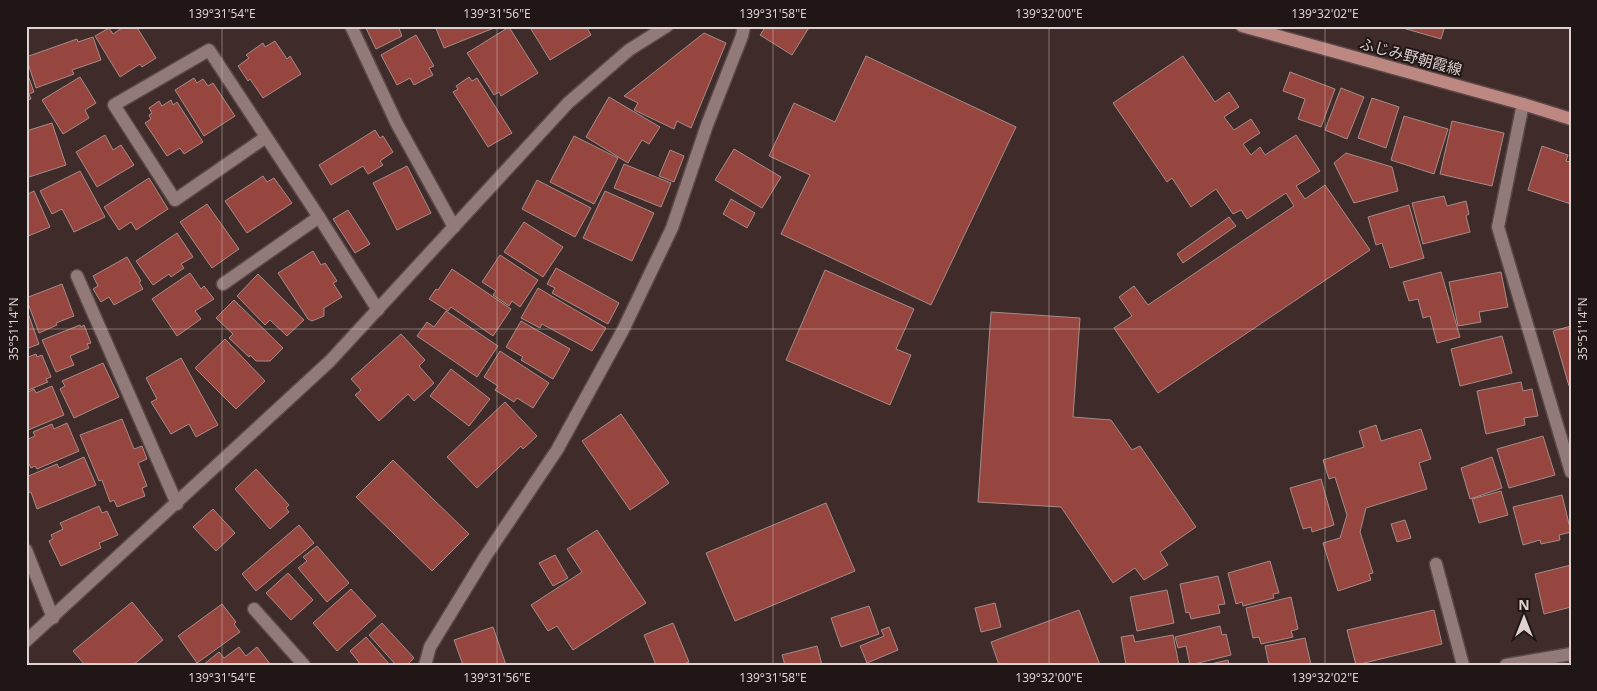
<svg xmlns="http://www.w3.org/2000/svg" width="1597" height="691" viewBox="0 0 1597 691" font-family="'Noto Sans','Noto Sans JP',sans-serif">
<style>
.building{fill:#97453f;stroke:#a48c89}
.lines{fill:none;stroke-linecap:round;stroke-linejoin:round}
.minor-casing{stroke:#594847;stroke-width:15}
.major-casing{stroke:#594847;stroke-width:15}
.minor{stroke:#927a78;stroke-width:12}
.major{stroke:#bd8782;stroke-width:12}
.ticks{fill:none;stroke:#ded1cf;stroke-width:1;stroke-opacity:0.45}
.labels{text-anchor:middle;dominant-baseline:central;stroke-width:4;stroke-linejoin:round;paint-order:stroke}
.street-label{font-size:15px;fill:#ded1cf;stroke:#1f1615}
.neatline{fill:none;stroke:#ded1cf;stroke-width:2}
.ticks-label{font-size:12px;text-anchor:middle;fill:#ded1cf}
</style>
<rect width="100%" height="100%" fill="#3f2b29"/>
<g class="building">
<polygon points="125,26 136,26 156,58 142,67 140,64 120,77 95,36 109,28 113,34"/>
<polygon points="365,26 398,26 402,36 376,49"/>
<polygon points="435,26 499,26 444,48"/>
<polygon points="529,26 590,26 587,28 591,35 550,60"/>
<polygon points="766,26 810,26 792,55 760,35"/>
<polygon points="1396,26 1445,26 1441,39"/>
<polygon points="509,27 538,73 501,96 499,92 494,95 467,53"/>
<polygon points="704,33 726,43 691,128 677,121 674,129 634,110 638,103 624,96"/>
<polygon points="416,35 434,66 429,68 433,75 414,85 410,78 397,85 381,55"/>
<polygon points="93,37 101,60 72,70 74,74 36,88 26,57 77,39 78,42"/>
<polygon points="275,41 287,59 290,56 301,74 263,98 250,79 248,81 238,66 249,58 246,55 263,43 265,47"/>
<polygon points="866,56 1016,127 931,305 781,234 810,175 769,156 794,103 835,122"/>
<polygon points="1183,56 1215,102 1229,92 1239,107 1224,117 1234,130 1251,119 1260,133 1243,144 1251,155 1260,147 1265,155 1296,135 1320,171 1296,186 1305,199 1325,185 1370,250 1158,393 1114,328 1132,316 1119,297 1134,286 1148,305 1294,206 1286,193 1247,219 1241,210 1233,214 1216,189 1191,207 1172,178 1167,182 1113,103"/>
<polygon points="1290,72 1335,89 1321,127 1298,119 1305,99 1283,91"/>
<polygon points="80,77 96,103 85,110 89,118 63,134 42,100"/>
<polygon points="469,77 472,81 477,78 512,133 488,147 453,92 458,89 456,86"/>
<polygon points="29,78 34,92 29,94 31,99 26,101 26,79"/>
<polygon points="194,78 197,83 203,79 208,86 213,83 235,116 204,136 175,90"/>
<polygon points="1341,88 1364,97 1347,139 1325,130"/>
<polygon points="609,97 660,127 649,144 642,140 628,163 586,137"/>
<polygon points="1372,98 1399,107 1386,148 1358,138"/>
<polygon points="171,100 173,105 177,102 203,142 184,154 180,148 167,156 145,123 151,119 149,115 152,113 149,108 159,101 162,106"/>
<polygon points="1404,116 1448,129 1434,174 1391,160"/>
<polygon points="1452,121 1504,133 1492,186 1440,174"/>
<polygon points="52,123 66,165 26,178 26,131"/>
<polygon points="375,130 380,138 383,136 393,152 380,161 383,165 368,174 363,166 331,185 319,165"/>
<polygon points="105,135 113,150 121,145 134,165 97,187 76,152"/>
<polygon points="574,136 618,158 594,204 550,182"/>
<polygon points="1542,146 1568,155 1566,161 1571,162 1571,204 1528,190"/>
<polygon points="734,149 781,177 762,208 715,180"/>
<polygon points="670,150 684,156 674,182 659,176"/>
<polygon points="1346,153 1392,167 1398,191 1354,203 1334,163"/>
<polygon points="624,164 671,183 661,207 614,188"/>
<polygon points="407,166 431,213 397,230 373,183"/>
<polygon points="80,171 105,217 74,232 62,209 52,214 40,191"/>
<polygon points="263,176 267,182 274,178 292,203 247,233 225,201"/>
<polygon points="149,178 168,209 136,230 131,222 119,230 104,207"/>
<polygon points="537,180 591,208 575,237 522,209"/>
<polygon points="34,191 50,227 26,237 26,195"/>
<polygon points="605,191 654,213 632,261 583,238"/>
<polygon points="1444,196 1447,206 1466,201 1469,214 1466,216 1470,232 1423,244 1412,203"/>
<polygon points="731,199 755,213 747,228 723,214"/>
<polygon points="207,204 239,249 212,268 180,222"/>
<polygon points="1409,205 1424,258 1390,268 1382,243 1376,245 1368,217"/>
<polygon points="348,210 370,244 355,253 333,219"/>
<polygon points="1229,217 1236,226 1183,263 1177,254"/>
<polygon points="524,222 563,247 543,277 504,252"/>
<polygon points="177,233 193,257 181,264 184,268 171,277 169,274 153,285 136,261"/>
<polygon points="313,251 321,265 325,263 337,281 333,283 342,297 324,308 324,316 312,321 308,319 278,273"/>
<polygon points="500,255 538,280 520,307 512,301 509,306 493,295 496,291 482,282"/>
<polygon points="127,257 141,281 139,282 143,289 114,305 109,297 101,302 93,289 98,286 93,276"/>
<polygon points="556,268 619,303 608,324 552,293 555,288 547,284"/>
<polygon points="452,269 511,309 493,336 451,307 448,311 429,299 436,289 438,290"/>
<polygon points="825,270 914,309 896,349 911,355 890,405 786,360"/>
<polygon points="1441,272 1460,337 1437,343 1430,316 1423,318 1418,299 1409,301 1403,282"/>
<polygon points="1501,272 1508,307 1479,312 1481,322 1458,326 1449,282"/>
<polygon points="190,273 201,289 204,286 214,299 195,311 201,319 177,336 152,299"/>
<polygon points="258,274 304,320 287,336 270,320 265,325 237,296"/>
<polygon points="62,284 74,316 56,323 57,325 39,333 26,298"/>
<polygon points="538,288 606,328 592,351 542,324 540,328 521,318"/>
<polygon points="234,300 283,348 270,361 256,361 250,355 249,357 229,338 233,334 216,318"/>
<polygon points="446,311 498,346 477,377 417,336 427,322 434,327"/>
<polygon points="991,312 1080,318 1073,417 1111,420 1132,450 1140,446 1196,527 1160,552 1168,565 1144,580 1135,568 1113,583 1061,507 978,502"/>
<polygon points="28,313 39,344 26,349 26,314"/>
<polygon points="521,321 570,349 553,379 521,360 523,357 506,347"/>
<polygon points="80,325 81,327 84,325 91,343 87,344 89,348 70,356 74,365 56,372 42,340"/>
<polygon points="1571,326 1571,386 1569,386 1553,331"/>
<polygon points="401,334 425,360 419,366 434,383 414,401 408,394 379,421 355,395 361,390 351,379"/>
<polygon points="1502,336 1512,373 1460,386 1451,349"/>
<polygon points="225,339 265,381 236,409 195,368"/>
<polygon points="500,351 549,383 533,408 517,398 514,402 495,390 498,386 484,377"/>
<polygon points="26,354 28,357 36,354 37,357 42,355 51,377 46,379 48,382 26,391"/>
<polygon points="181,358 218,425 196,437 189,424 171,434 151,402 157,399 146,378"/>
<polygon points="103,363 119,397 74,418 60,389 65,386 62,381"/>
<polygon points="451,369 490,399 469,426 430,396"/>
<polygon points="1521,382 1523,391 1532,389 1538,416 1524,418 1525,425 1486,434 1477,391"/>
<polygon points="52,386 64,415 26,431 26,393 34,389 36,393"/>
<polygon points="505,402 537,436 523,449 521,446 477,488 447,457"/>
<polygon points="621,414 669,483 630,510 582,441"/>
<polygon points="122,419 134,449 142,446 147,459 138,463 147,486 142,488 145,496 117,507 114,500 110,502 102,480 99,481 80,435"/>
<polygon points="67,423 79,451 37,469 35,466 31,468 26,458 26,440 35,436 33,432 52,424 54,429"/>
<polygon points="1376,425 1381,441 1421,429 1431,459 1419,463 1427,489 1366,508 1360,532 1373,573 1369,574 1371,580 1338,591 1323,543 1340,538 1347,515 1335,477 1329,479 1323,460 1364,447 1359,431"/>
<polygon points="1543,436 1555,475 1509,488 1497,449"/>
<polygon points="84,457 96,485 37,509 31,492 26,494 26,477 57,464 59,468"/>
<polygon points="1492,457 1502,488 1470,499 1461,468"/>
<polygon points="393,460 469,534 432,571 356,497"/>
<polygon points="256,469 289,505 286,508 289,512 270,529 235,489"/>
<polygon points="1321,479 1334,525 1312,532 1311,527 1303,529 1290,488"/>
<polygon points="1501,491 1508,515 1479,523 1472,499"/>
<polygon points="1562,495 1571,532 1559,535 1560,540 1541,544 1540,540 1523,545 1513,507"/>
<polygon points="826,503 855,571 735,621 706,553"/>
<polygon points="99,506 102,513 107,511 118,535 99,543 101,548 61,566 49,541 53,539 51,535 63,529 60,523"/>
<polygon points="213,509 235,533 216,551 193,527"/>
<polygon points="1405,520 1411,538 1397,542 1391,524"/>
<polygon points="299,525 314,543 256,591 242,574"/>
<polygon points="597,530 646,603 573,650 557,626 548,631 531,605 582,572 567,549"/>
<polygon points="317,546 349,583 327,602 298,568 307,561 303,557"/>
<polygon points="555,555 568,578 553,586 539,563"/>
<polygon points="1270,561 1279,593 1273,594 1274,598 1243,606 1242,602 1236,604 1228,573"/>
<polygon points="1571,565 1571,607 1544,614 1535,574"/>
<polygon points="288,573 313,600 291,620 266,593"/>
<polygon points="1218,576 1225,604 1218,605 1220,613 1191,619 1189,612 1186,613 1180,584"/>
<polygon points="351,589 376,616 337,651 313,623"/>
<polygon points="1167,590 1174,623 1137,631 1130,597"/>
<polygon points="1291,597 1298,629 1291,631 1293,637 1261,644 1259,637 1253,638 1246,608"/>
<polygon points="132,602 163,640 133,665 85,665 73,651"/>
<polygon points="995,603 1001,627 981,632 975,608"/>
<polygon points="222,604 236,622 234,624 240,632 197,663 178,636"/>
<polygon points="869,606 879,634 841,647 831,618"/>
<polygon points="1079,610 1100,665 999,665 991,642"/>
<polygon points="1434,610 1442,644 1356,665 1347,630"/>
<polygon points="382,623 414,658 407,665 396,665 369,635"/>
<polygon points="673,623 689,662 681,665 656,665 644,635"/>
<polygon points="1220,626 1222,635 1226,634 1231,655 1190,665 1186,646 1178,648 1175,637"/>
<polygon points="493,627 506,665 463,665 454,640"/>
<polygon points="889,627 898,650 867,663 860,646 884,636 881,630"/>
<polygon points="1133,635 1135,642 1173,635 1179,665 1126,665 1121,637"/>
<polygon points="366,637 390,665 361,665 350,651"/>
<polygon points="1305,638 1311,665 1269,665 1265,646"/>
<polygon points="817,646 822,665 785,665 782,655"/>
<polygon points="239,647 246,656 257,647 271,665 203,665 219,652 224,658"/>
<polygon points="1228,660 1229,665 1206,665"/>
</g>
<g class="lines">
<g class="minor-casing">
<g id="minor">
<polyline points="351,26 397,124 454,227"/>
<polyline points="1523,104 1498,227 1571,472"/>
<polyline points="266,137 175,200 114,105 209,50 319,217 378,310"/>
<polyline points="77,276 177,504"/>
<polyline points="223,284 319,217"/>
<polyline points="26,550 53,618"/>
<polyline points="1436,564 1463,665"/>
<polyline points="254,609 304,665"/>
<polyline points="26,641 330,361 568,103 629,50 667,26"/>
<polyline points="425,665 430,647 485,557 557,450 623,330 672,228 707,125 742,36 744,26"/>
<polyline points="1506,665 1571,654"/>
</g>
</g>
<g class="major-casing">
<polyline id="major" points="1242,26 1523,104 1571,119"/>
</g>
<use href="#minor" class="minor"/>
<use href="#major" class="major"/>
</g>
<path class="ticks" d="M222 26V665M497 26V665M773 26V665M1049 26V665M1325 26V665M26 329H1571"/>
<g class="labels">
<g class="street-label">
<text transform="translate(1411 56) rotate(15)">ふじみ野朝霞線</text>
</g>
</g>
<rect width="1597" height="691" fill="none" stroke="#1f1615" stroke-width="55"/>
<g transform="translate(1524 618)" stroke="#1f1615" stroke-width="4" paint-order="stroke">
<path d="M0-4L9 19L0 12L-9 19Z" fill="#ded1cf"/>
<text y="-8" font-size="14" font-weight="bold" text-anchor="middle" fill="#ded1cf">N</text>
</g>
<rect x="28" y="28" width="1542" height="636" class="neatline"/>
<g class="ticks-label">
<text x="222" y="18">139°31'54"E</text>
<text x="497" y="18">139°31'56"E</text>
<text x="773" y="18">139°31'58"E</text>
<text x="1049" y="18">139°32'00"E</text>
<text x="1325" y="18">139°32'02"E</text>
<text transform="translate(14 329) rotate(-90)" y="4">35°51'14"N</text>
<text transform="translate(1583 329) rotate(-90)" y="4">35°51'14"N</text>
<text x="222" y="682">139°31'54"E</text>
<text x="497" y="682">139°31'56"E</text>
<text x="773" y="682">139°31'58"E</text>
<text x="1049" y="682">139°32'00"E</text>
<text x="1325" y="682">139°32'02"E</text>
</g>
</svg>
